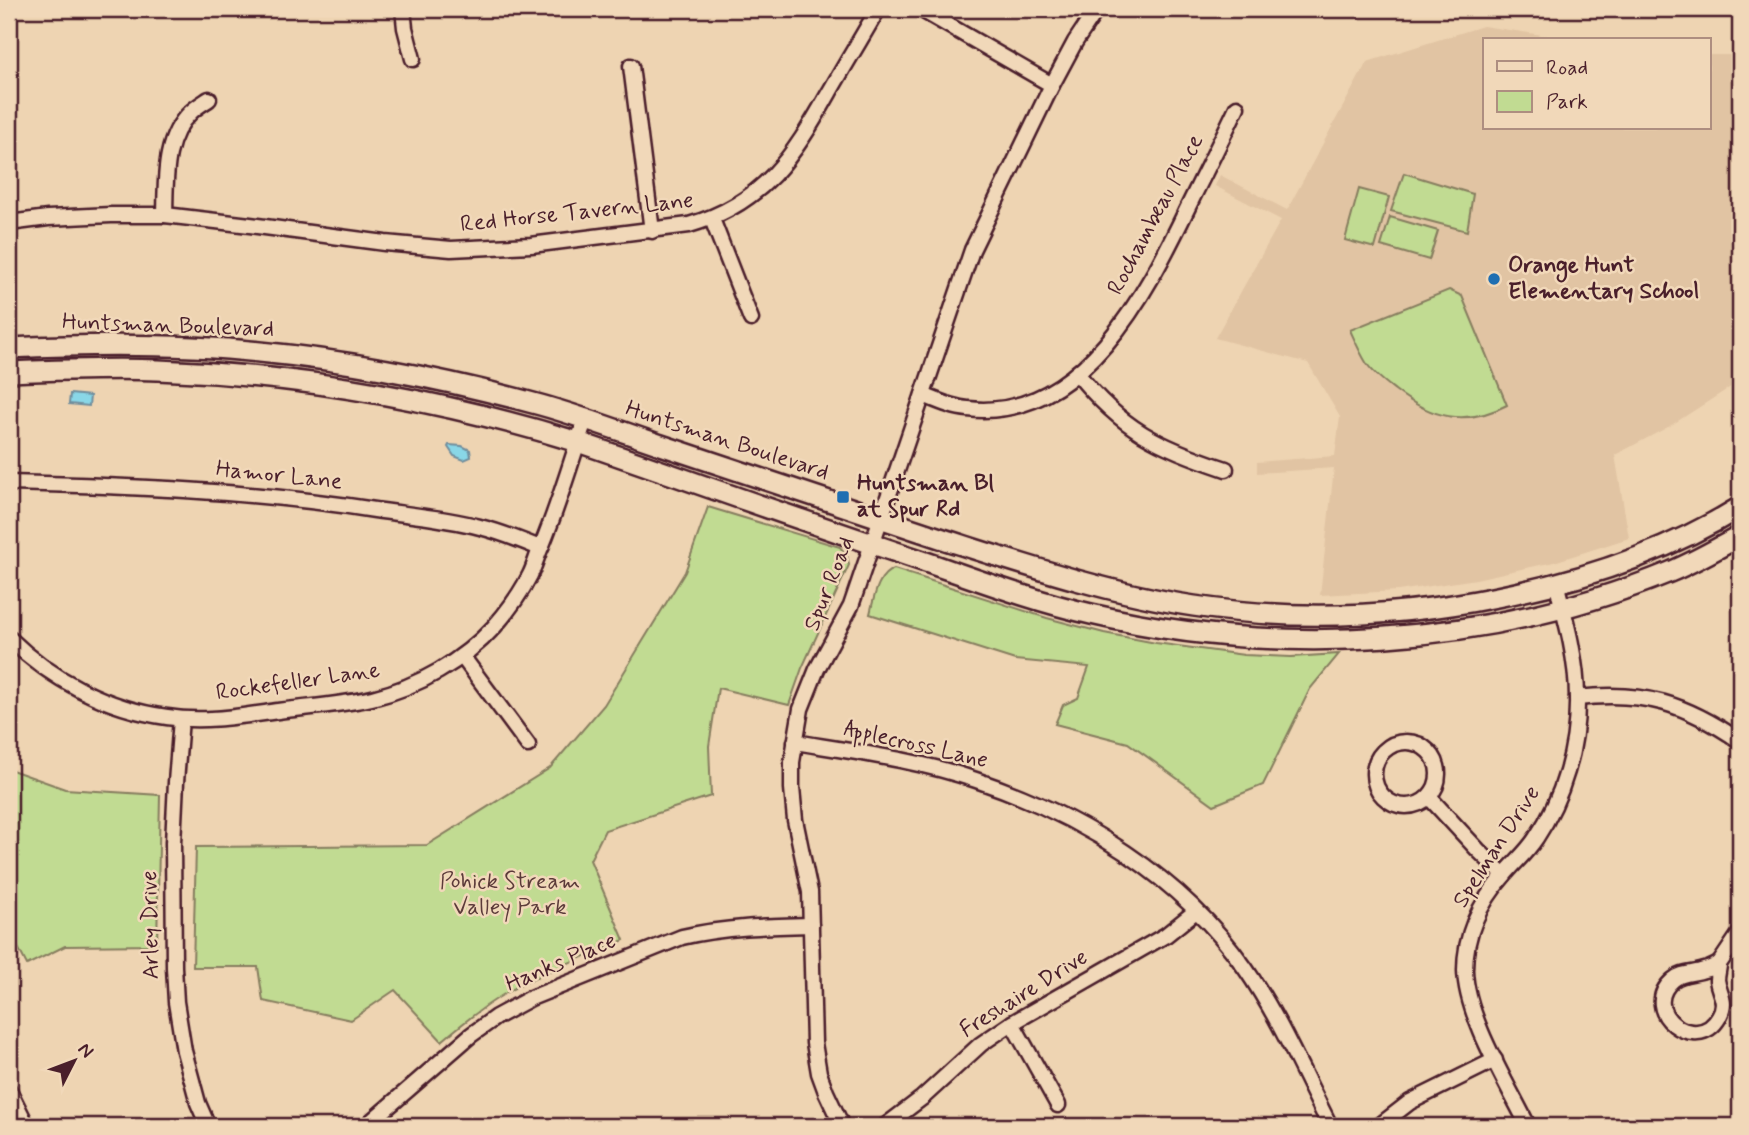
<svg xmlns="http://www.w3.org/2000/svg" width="1749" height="1135" viewBox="0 0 1749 1135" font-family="Mynerve,sans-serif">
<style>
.built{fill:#e1c4a3}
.green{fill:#c1db92;stroke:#867d5e;stroke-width:2}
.water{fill:#89d7e7;stroke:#708d9c;stroke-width:2}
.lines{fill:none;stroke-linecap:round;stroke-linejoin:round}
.minor-casing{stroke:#4a1f2b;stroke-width:19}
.tertiary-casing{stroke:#4a1f2b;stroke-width:24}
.minor{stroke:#f1d8b9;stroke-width:14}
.tertiary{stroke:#f1d8b9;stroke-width:19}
.poi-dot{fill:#1f6fb2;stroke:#f1d8b9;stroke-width:2.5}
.labels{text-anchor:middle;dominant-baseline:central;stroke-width:5;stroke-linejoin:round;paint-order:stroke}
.street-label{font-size:23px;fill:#4a1f2b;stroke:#f1d8b9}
.poi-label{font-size:23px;font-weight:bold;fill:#4a1f2b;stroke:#f1d8b9;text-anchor:start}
.park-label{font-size:23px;fill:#5c3b3a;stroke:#f1d8b9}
</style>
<rect width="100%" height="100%" fill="#eed4b2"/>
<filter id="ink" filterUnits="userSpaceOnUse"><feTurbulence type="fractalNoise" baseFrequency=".0143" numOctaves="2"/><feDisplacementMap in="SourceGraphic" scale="14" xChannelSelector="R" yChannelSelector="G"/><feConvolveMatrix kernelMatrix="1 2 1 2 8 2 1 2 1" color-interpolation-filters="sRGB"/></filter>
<g filter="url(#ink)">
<polygon class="built" points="1483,26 1574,40 1485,40 1485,128 1709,128 1709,55 1740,55 1740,381 1670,426 1615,455 1629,538 1554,562 1476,579 1398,591 1320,595 1334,468 1257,473 1257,462 1335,456 1340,417 1308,363 1215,338 1281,220 1215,186 1220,175 1287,210 1367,62"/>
<g class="green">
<polygon points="1404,173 1473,194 1467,231 1391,211"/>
<polygon points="1359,189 1389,197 1375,248 1345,240"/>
<polygon points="1390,217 1438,231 1429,260 1381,246"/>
<path d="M1449 290 1462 296 1507 405C1465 427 1431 418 1395 390 1386 383 1374 374 1367 364 1360 353 1355 341 1350 330Z"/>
<path d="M708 507 840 547 847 555 849 565 802 668 789 705 718 688 709 746 711 796 605 830 590 860 624 940C587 956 547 970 511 990 486 1004 464 1022 442 1041L395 990 351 1020 263 1001 258 967H193L196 847 427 845 550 768 604 705 685 572Z"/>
<path d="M894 569 1047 618 1104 633 1156 643 1244 655 1291 657 1339 654 1310 689 1263 785 1214 805 1128 743 1055 724 1063 705 1078 698 1089 667 1015 660 870 614C874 599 877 574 894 569Z"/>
<polygon points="9,769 65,789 160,795 157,945 65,946 27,965 9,930"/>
</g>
<g class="water">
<polygon points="70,394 90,396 89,406 69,404"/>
<polygon points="449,445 462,446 470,450 471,457 464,460 454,456 448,447"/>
</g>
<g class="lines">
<g class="minor-casing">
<g id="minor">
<polyline points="403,9 405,28 413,59"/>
<polyline points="920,9 1052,85"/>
<polyline points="631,66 652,231"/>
<path d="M165 215C166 180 163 138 191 112 196 107 203 103 209 99"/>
<polyline points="712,219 751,319"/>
<path d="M9 223 48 218 111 215H165L250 225 385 243 451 249 531 245 689 225C763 204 793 157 829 93 845 65 862 37 878 9"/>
<path d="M1077 373C1121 429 1159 447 1226 469"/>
<path d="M923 395C938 401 953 408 968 409 1082 422 1147 292 1188 207 1204 174 1221 141 1237 107"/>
<path d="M9 483C131 486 254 491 375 510 410 515 446 518 480 527 501 532 520 540 540 548"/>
<path d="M9 638C52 680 107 709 167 717 204 723 242 716 278 711 309 707 341 705 372 698 418 687 463 661 494 627 508 611 521 593 530 575 535 565 537 555 542 545 559 504 571 462 585 420"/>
<polyline points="462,656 528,745"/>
<path d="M1577 698C1644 690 1686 704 1740 741"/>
<polyline points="181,719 176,782 173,843 174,967 176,1002 184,1051 198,1103 208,1126"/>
<circle cx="1406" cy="774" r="32"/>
<path d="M795 742C856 752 918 760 976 780 1080 815 1181 876 1245 968 1279 1017 1303 1073 1330 1126"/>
<polyline points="1429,797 1478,850 1504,875"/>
<path d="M1719 964C1719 969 1717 975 1717 980 1719 995 1728 1001 1719 1017 1697 1056 1637 1011 1673 980 1682 972 1694 974 1704 970 1710 969 1714 966 1719 964Z"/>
<polyline points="1719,964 1740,933"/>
<polyline points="1012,1023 1058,1105"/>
<polyline points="9,1090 27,1126"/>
<path d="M366 1126 471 1035 496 1017 531 998 682 937C725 927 768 926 811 925"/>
<polyline points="842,1126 826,1092 819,1073 814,1043 810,892 795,820 792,788 792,762 801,709 817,669 851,606 972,250 1052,85 1075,42 1097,9"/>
<polyline points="885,1126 922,1098 981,1044 1012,1023 1166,935 1196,911"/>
<polyline points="1379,1126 1410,1102 1495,1060"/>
<path d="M1528 1126C1507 1083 1466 1017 1465 970 1465 934 1481 901 1505 874 1515 862 1527 852 1536 838 1563 798 1578 747 1577 698 1577 659 1566 620 1556 583"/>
</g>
</g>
<g class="tertiary-casing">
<g id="tertiary">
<path d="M9 348C92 344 176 343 260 352 352 361 444 379 533 403 576 414 619 431 661 445 755 476 849 508 943 539 1025 565 1108 593 1194 606 1294 621 1398 617 1497 597 1583 580 1666 553 1740 507"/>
<path d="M9 372C59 370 108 368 158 370 300 375 442 400 578 442 691 481 803 521 917 559 973 578 1033 601 1091 614 1279 658 1490 646 1670 572 1694 562 1717 549 1740 536"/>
</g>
</g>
<use href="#minor" class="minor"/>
<use href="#tertiary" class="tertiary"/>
</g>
</g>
<g class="poi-dot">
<circle cx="1494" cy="279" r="7"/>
<rect x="836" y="490" width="14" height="14" rx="3.5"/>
</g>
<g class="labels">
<g class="street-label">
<text transform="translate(577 213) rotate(-6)">Red Horse Tavern Lane</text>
<text transform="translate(1156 215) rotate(-62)">Rochambeau Place</text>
<text transform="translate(168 326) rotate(2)">Huntsman Boulevard</text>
<text transform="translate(727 441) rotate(18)">Huntsman Boulevard</text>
<text transform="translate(279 476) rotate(6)">Hamor Lane</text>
<text transform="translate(830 584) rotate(-68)">Spur Road</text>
<text transform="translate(298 682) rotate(-8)">Rockefeller Lane</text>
<text transform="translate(916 745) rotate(13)">Applecross Lane</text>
<text transform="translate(1497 847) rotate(-57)">Spelman Drive</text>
<text transform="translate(151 925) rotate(-91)">Arley Drive</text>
<text transform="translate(561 963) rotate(-23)">Hanks Place</text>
<text transform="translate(1024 994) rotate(-32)">Freshaire Drive</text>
</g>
<g class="poi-label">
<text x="1508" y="266">Orange Hunt<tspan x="1508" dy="26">Elementary School</tspan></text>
<text x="857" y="484">Huntsman Bl<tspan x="857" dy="26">at Spur Rd</tspan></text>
</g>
<g class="park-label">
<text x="510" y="882">Pohick Stream<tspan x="510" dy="26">Valley Park</tspan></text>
</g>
</g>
<rect width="1749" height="1135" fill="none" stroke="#f1d8b9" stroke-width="35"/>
<rect x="18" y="18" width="1714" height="1100" fill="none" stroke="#4a1f2b" stroke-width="2.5" filter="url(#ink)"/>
<rect x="1483" y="38" width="228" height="91" fill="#f1d8b9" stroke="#ae8e80" stroke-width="2"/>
<rect x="1497" y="61" width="35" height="10" fill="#f1d8b9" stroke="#ae8e80" stroke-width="2"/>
<text x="1546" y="74" font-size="21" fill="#4a1f2b">Road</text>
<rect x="1497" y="91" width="35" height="21" fill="#c1db92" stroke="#ae8e80" stroke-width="2"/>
<text x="1546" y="108" font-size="21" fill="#4a1f2b">Park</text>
<g transform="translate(74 1061) rotate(48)" stroke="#f1d8b9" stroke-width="5" paint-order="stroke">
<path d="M0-5L12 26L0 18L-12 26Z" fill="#4a1f2b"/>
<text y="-10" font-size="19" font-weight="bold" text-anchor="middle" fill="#4a1f2b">N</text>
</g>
</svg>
